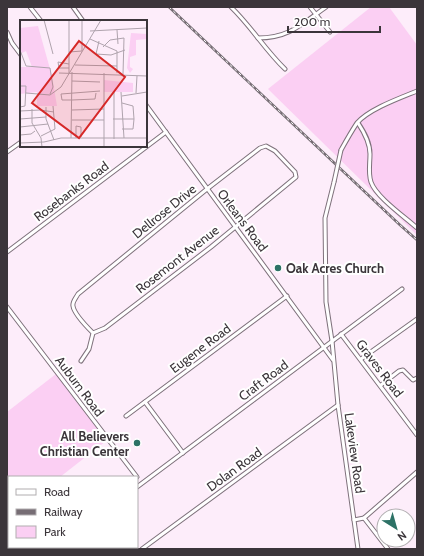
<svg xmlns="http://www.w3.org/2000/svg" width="424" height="556" viewBox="0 0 424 556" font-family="Cabin,sans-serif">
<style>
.green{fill:#fbcff3}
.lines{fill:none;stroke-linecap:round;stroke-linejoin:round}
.minor-casing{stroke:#7e717b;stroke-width:5}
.minor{stroke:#fff;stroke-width:3}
.rail-casing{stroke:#766d74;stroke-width:2.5}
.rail{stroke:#fff;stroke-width:1;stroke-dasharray:3;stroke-linecap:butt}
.minor-bridge-casing{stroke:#7e717b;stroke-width:5;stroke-linecap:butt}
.minor-bridge{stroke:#fff;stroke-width:3}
.poi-dot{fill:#2d7266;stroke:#fff;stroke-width:1.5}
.labels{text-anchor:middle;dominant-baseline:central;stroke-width:4;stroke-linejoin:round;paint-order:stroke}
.street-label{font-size:13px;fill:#3b353a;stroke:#fff}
.poi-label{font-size:13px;font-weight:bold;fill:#3b353a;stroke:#fff;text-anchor:start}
.inset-road{fill:none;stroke:#afa3ad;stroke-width:1}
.view{fill:#d62828;fill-opacity:0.15;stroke:#d62828;stroke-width:2}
.inset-edge{fill:none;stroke:#3b353a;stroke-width:2}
</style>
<rect width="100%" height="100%" fill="#fdedfa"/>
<g class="green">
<polygon points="371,7 389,7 417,45 417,235 268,89"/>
<polygon points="56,374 106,441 60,477 9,477 9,498 7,499 7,412"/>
</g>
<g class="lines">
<g class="minor-casing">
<g id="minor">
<polyline points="30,7 41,21"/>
<polyline points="73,7 83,21"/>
<path d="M231 7C251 26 265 50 285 69"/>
<polyline points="310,7 330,32"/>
<polyline points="7,32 12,43 21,55"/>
<path d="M258 38C289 38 302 24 326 7"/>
<polyline points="146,105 333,360"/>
<path d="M358 123C364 132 370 142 370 154 370 164 368 173 371 182 376 197 405 217 417 228"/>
<path d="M341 150C346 141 351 132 357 123 369 109 400 98 417 91"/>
<polyline points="7,152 21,142"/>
<polyline points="334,182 325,218 326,302 332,341 338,405 358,549"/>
<polyline points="7,252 166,132"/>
<polyline points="7,307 137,477"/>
<polyline points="341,334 417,435"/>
<polyline points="361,359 417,319"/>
<path d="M81 361 89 349 93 333 105 328 211 247 296 177 295 172 275 151 266 146 260 148 207 189 78 294C76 298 72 302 73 306 74 314 88 328 93 333"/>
<polyline points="381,385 399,371 403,370 413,380 417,378"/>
<polyline points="145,402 183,453"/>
<polyline points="126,416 287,296"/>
<polyline points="137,487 402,289"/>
<polyline points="364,518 388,549"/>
<polyline points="354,520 364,518 417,472"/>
<polyline points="69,547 70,549"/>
<polyline points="47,549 51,547"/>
<polyline points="142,549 338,405"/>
</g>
</g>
<use href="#minor" class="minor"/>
<g class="rail-casing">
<polyline id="rail" points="169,7 400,225 417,240"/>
</g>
<use href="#rail" class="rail"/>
<g class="minor-bridge-casing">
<polyline id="minor-bridge" points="334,182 341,150"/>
</g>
<use href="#minor-bridge" class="minor-bridge"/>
</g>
<g class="poi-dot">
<circle cx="278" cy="268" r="4"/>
<circle cx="137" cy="443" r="4"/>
</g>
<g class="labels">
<g class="street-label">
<text transform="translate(71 191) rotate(-37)">Rosebanks Road</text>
<text transform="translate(164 211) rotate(-39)">Dellrose Drive</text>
<text transform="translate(243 220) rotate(53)">Orleans Road</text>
<text transform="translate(177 259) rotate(-38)">Rosemont Avenue</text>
<text transform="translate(200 348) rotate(-37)">Eugene Road</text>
<text transform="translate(380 368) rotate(53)">Graves Road</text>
<text transform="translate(263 380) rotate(-37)">Craft Road</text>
<text transform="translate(80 386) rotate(53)">Auburn Road</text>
<text transform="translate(355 453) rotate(82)">Lakeview Road</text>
<text transform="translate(234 469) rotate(-36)">Dolan Road</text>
</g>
<g class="poi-label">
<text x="286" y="268">Oak Acres Church</text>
<text x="129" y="436" text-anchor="end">All Believers<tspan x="129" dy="15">Christian Center</tspan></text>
</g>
</g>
<g transform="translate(20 20)">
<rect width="127" height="127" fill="#fdedfa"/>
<path d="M18 6 32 56 37 86H17V72L0 74V47H12L6 31 2 33 0 29V8ZM111 13 127 14V19L116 20V35L110 37V47L113 49 110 53 107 48ZM84 60 113 63V72H84Z" fill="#fbcff3"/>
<path class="inset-road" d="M24 0 33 34M62 0V31M97 10 98 24M70 11 127 8M70 19 97 31V53M79 21 76 34 91 35 105 30M83 27 90 20 104 18 103 54M0 30 6 46 30 48 33 67 30 74M49 32 62 31M55 45 97 46M49 48H39L38 42 49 44M39 53 127 56M49 53V0M52 61 80 62M0 66H6L5 86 0 87M94 72V119M101 72 104 118M6 73 30 75 41 67 81 0M76 73 75 79 52 80H42L41 74 80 71M116 73 117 56M102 76 127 72M26 87V99L34 120M12 89V103L21 118 22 127M52 90 84 89M0 91 20 90 34 92M0 99 26 97M93 99H114M52 100H84M0 107 28 104M102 109H113L114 99 113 86 102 83M0 115 11 114 15 111M21 116 35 109 33 86M51 118 52 52M56 118V106L61 107V117M0 123 24 122 41 118H127M84 127V53"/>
<path class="view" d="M59 21 105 57 59 118 12 83Z"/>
<rect width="127" height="127" class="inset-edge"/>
</g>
<rect width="424" height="556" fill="none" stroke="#3b353a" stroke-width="16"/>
<rect x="8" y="476" width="130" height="72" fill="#ffffff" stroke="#b1aeb0"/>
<rect x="16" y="489" width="20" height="6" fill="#ffffff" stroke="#b1aeb0"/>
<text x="44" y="496" font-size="12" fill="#3b353a">Road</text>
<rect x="16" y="509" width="20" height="6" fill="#766d74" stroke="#b1aeb0"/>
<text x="44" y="516" font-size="12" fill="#3b353a">Railway</text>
<rect x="16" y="526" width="20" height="12" fill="#fbcff3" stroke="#b1aeb0"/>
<text x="44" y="536" font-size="12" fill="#3b353a">Park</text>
<g transform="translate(396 528) rotate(143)"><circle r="19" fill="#ffffff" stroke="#b1aeb0"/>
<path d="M0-3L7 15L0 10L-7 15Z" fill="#2d7266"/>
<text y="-6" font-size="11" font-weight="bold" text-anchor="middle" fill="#3b353a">N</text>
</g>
<path d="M288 26v6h92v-6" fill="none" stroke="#3b353a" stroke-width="2"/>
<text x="294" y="26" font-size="12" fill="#3b353a" stroke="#ffffff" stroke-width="3" paint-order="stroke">200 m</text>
</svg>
